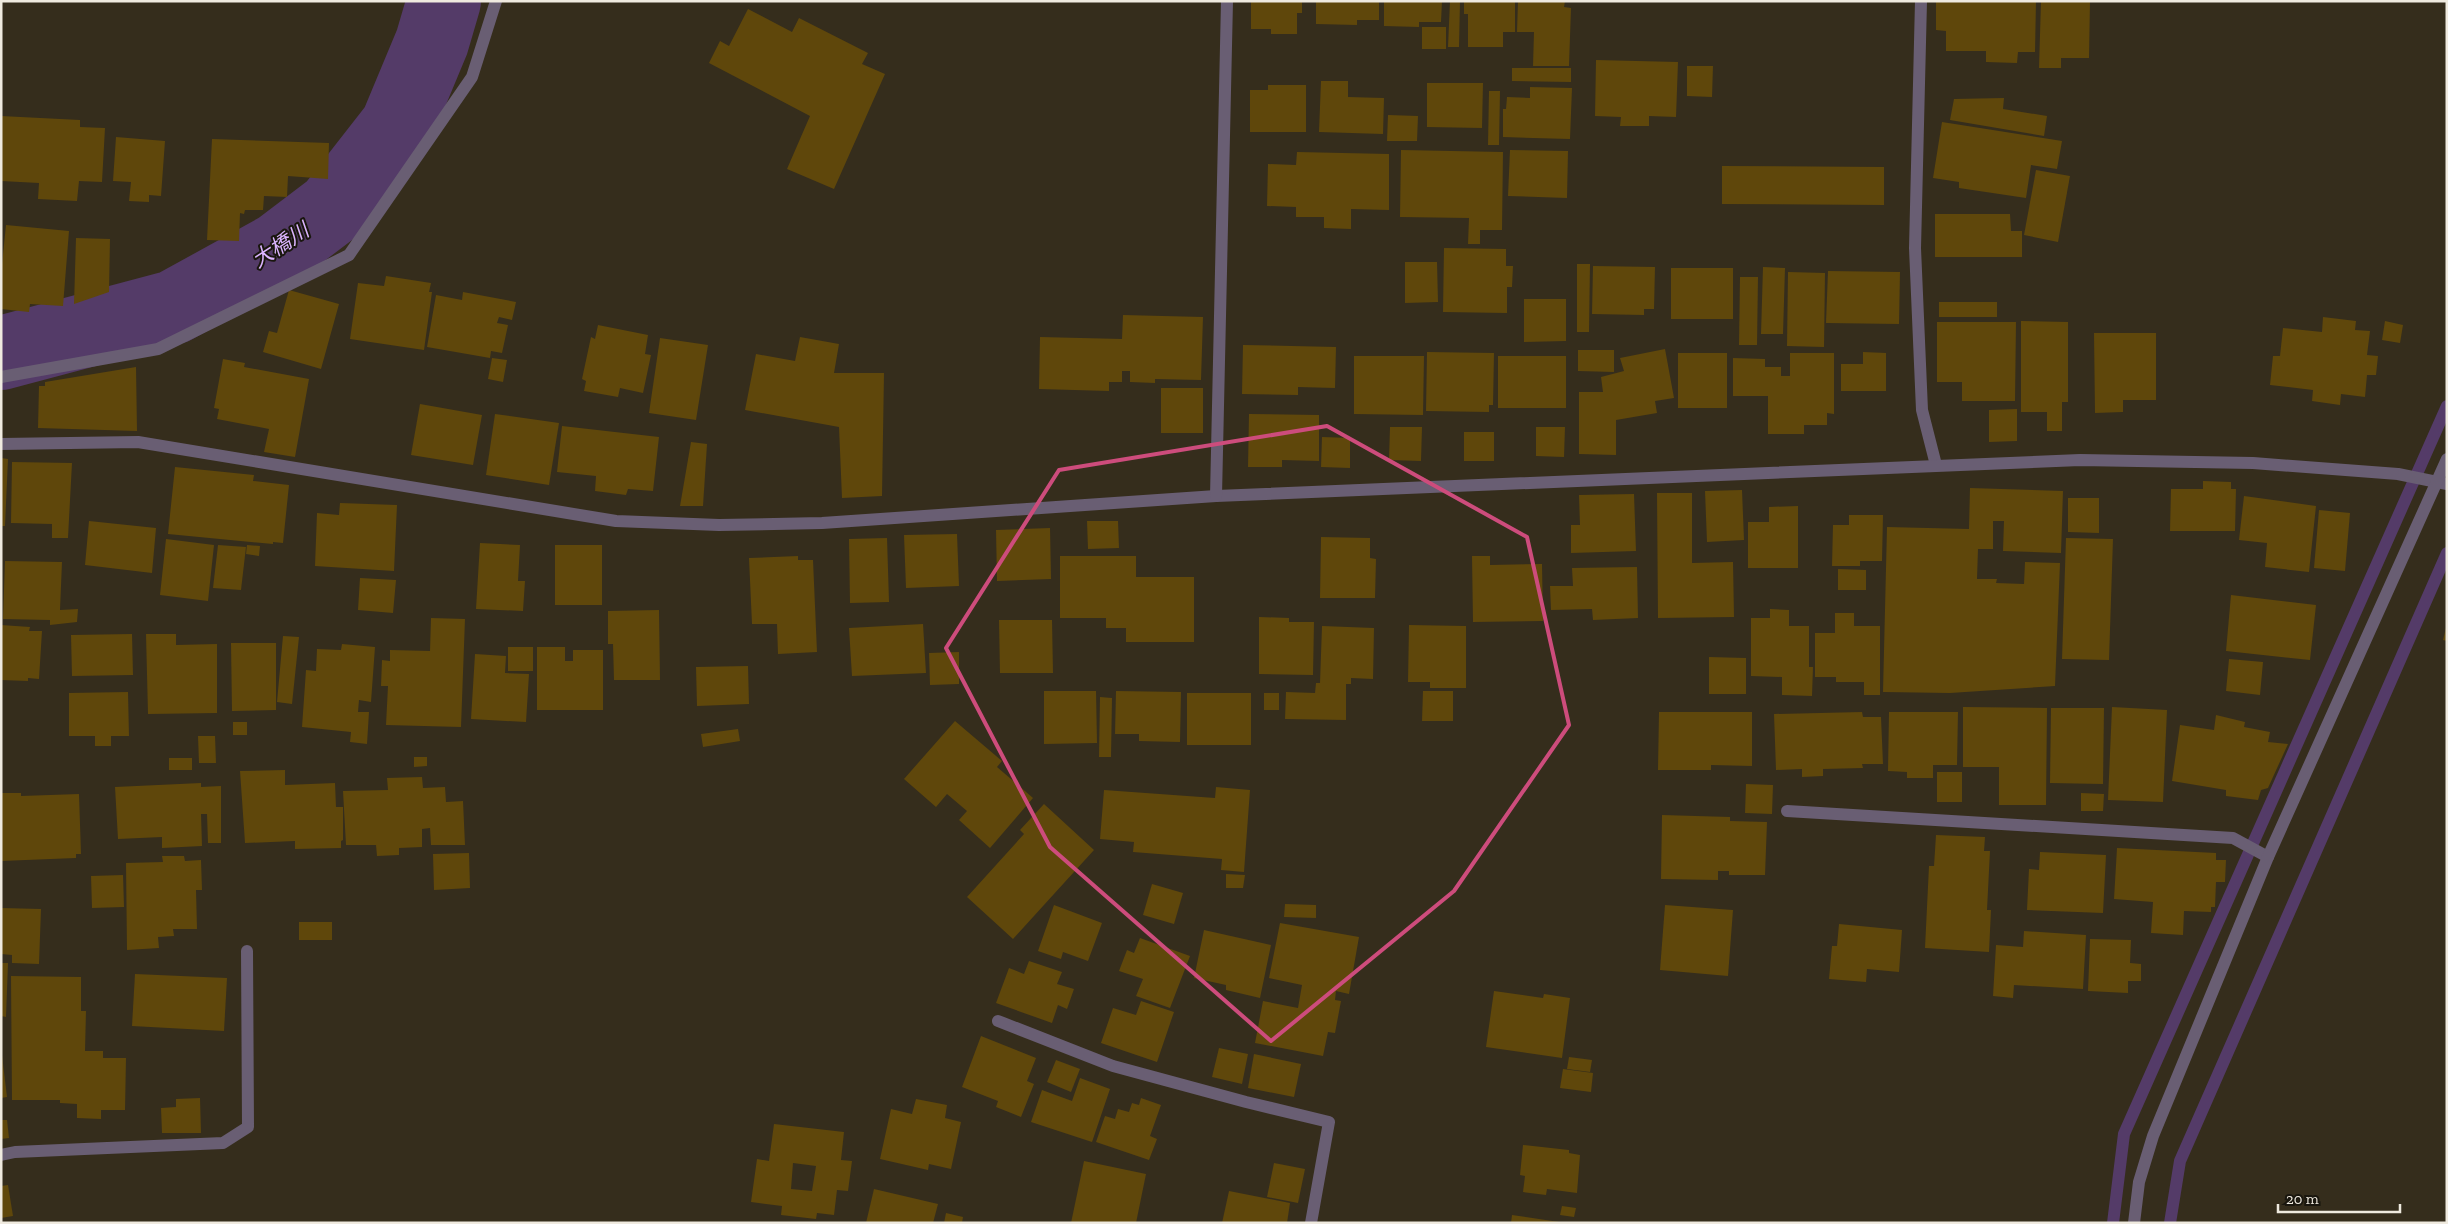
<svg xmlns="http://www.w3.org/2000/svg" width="2448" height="1224" viewBox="0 0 2448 1224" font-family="'Zilla Slab','Noto Sans JP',serif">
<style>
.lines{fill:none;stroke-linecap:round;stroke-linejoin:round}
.stream{stroke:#543b68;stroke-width:12}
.river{stroke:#543b68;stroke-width:74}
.building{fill:#5f470b;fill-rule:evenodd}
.minor{stroke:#695e73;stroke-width:12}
.marked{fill:none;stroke:#cd4c7c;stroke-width:4;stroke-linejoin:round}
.labels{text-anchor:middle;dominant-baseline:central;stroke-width:4;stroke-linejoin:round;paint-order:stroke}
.water-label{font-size:21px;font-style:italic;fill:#dbb4fe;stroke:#19160e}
</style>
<rect width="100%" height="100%" fill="#352d1c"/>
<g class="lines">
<g class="stream">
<polyline points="2113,1223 2124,1134 2447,406"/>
<polyline points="2170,1223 2180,1161 2447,553"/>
</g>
<polyline class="river" points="1,353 174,307 279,249 333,208 397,126 432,42 444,1"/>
</g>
<g class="building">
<polygon points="1251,1 1302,1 1302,13 1297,13 1297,34 1271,34 1271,29 1251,29"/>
<polygon points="1316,1 1379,1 1379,20 1357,20 1357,25 1316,24"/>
<polygon points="1384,1 1442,1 1441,22 1419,22 1419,27 1384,26"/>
<polygon points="1450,1 1460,1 1459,47 1448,47"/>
<polygon points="1464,1 1515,1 1515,32 1503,32 1503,47 1468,47 1468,14 1464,14"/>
<polygon points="1518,1 1565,1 1564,7 1571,8 1569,66 1533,66 1534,32 1517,32"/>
<polygon points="1936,1 2036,1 2035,52 2018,52 2017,63 1986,62 1986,51 1946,51 1946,31 1936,30"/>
<polygon points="2041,1 2090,1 2089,58 2061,58 2061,68 2039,68"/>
<polygon points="748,9 792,32 799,18 868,53 862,64 885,74 834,189 787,169 810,116 709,63 720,41 729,46"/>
<rect x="1422" y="27" width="24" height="22"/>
<polygon points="1596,60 1678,62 1676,117 1649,116 1649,126 1620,126 1621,117 1595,116"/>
<polygon points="1687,66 1713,66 1712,97 1687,96"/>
<polygon points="1512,68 1571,68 1571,82 1512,81"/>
<polygon points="1321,81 1348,81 1348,97 1384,98 1383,134 1319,132"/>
<polygon points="1427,83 1483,83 1482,128 1427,127"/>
<polygon points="1268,85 1306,85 1306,132 1250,132 1250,90 1268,90"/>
<polygon points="1530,87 1572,88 1570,139 1503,137 1503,109 1506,109 1507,97 1530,98"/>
<polygon points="1489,91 1500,91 1499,145 1488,145"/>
<polygon points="2004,98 2003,109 2047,116 2044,136 1950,120 1954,99"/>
<polygon points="1388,115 1418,116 1417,141 1387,141"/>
<polygon points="1,116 80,120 80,127 105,128 102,182 79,181 77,201 38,199 39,183 1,181"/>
<polygon points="1942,122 2062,141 2057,169 2031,165 2026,198 1959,188 1959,182 1933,178"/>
<polygon points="116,137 165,141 161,196 149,195 149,202 129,201 131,182 113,181"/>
<polygon points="212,139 329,143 328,179 288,176 287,197 264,196 263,210 245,210 244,214 240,213 239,241 207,240"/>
<polygon points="1401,150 1503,152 1502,230 1480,230 1480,244 1468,244 1469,218 1400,217"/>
<polygon points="1510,150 1568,151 1567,198 1508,196"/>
<polygon points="1297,152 1389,154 1389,210 1351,209 1351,229 1324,228 1324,217 1296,217 1296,207 1267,206 1268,164 1296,165"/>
<polygon points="1722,166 1884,167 1884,205 1722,204"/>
<polygon points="2036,170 2070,176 2058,242 2024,235"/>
<polygon points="1935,214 2010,214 2011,231 2022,231 2022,257 1935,257"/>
<polygon points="6,225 69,231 63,306 30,304 29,312 1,309 1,274"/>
<polygon points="76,238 110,239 109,292 74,304"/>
<polygon points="1444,248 1506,249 1506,266 1513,266 1512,287 1507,287 1507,313 1443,312"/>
<polygon points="1405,262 1437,262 1438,302 1405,303"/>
<polygon points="1577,264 1590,264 1589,332 1577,332"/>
<polygon points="1593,266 1655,267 1654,309 1644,309 1644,315 1592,314"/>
<polygon points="1763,267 1785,268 1783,334 1761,334"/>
<rect x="1671" y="268" width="62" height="51"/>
<polygon points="1828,271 1900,272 1899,324 1826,323"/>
<polygon points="1788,272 1825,273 1824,347 1787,346"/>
<polygon points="386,276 431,283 429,292 432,292 424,350 350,339 358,283 384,286"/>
<polygon points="1740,277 1758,277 1757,345 1739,345"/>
<polygon points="289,290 339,304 321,369 263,352 269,331 277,333"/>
<polygon points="463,292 516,302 512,320 499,317 497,323 508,325 502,353 491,351 490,358 427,347 436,295 462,300"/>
<polygon points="1524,299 1566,299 1566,341 1524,342"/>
<rect x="1939" y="302" width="58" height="15"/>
<polygon points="1123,315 1203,317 1201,380 1155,379 1155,383 1130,382 1130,371 1122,371 1122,382 1109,382 1109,391 1039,389 1040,337 1122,339"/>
<polygon points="2323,317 2356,321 2355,330 2370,331 2367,355 2378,356 2376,375 2367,375 2365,397 2341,394 2340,405 2312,401 2313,390 2270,385 2273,356 2280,356 2283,328 2322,332"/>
<polygon points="2021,321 2068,322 2068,402 2062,402 2062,431 2047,431 2047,412 2021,412"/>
<polygon points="2385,321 2403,325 2400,343 2382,340"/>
<polygon points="1937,322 2016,322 2015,401 1962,401 1962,382 1937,382"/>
<polygon points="598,325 648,335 645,354 651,355 643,393 620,388 618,397 584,391 586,381 582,379 591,337 595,339"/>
<polygon points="2094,333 2156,333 2156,400 2123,400 2123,412 2095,413"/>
<polygon points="800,337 839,344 834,373 884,373 882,496 842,498 839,427 745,410 756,354 795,361"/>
<polygon points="660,338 708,345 696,420 649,413"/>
<polygon points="1243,345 1336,347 1335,388 1298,387 1298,395 1242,394"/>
<polygon points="1665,349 1674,398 1655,401 1657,413 1616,420 1616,455 1579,454 1579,392 1603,392 1601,377 1624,371 1620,358"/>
<polygon points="1578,350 1614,350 1614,372 1578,371"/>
<polygon points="1427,352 1494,353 1493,405 1489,405 1489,412 1426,411"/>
<polygon points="1863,352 1886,353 1886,391 1841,391 1841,364 1863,364"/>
<rect x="1678" y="353" width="49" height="55"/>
<polygon points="1790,353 1834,353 1834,414 1827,413 1827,425 1804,425 1804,434 1768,434 1768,396 1733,396 1733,358 1765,359 1765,367 1781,367 1781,376 1790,376"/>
<polygon points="1354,356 1424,356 1423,415 1354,414"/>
<rect x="1498" y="356" width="68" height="52"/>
<polygon points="492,358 507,360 503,382 488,379"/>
<polygon points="223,359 245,363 244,367 309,379 295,457 264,452 269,429 217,419 219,409 214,408"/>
<polygon points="136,367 137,431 38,428 39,386 45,386 45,382"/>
<rect x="1161" y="388" width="42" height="45"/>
<polygon points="420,404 482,415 473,465 411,455"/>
<polygon points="2017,409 2017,441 1989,442 1989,410"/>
<polygon points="495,414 559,423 549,485 486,475"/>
<polygon points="1249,414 1319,415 1319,461 1282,460 1282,467 1248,467"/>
<polygon points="562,426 659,437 653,491 628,489 626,495 595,491 596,476 557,472"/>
<polygon points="1390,427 1422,427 1421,461 1389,460"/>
<polygon points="1536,427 1565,427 1564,457 1536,456"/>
<rect x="1464" y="432" width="30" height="29"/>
<polygon points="1322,437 1350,438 1350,468 1321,467"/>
<polygon points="691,442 707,444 703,506 680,506"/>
<polygon points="1,458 8,459 5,526 1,526"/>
<polygon points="12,462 72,463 68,538 52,538 52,524 11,523"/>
<polygon points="175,467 254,475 253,481 289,485 283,543 273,542 273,544 168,534"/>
<polygon points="2203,481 2231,482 2231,489 2236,489 2235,531 2170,531 2171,489 2203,489"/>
<polygon points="1970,488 2063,491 2061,553 2003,551 2004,521 1993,521 1993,549 1978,549 1977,579 1997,579 1996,583 2024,584 2025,562 2060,563 2055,686 1950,693 1883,692 1887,527 1969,529"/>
<polygon points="1742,490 1744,540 1707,542 1705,491"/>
<polygon points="1657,493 1692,493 1692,563 1733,562 1734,617 1658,618"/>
<polygon points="1634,494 1636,551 1571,553 1571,525 1580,525 1579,495"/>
<polygon points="2244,496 2316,506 2309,572 2265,567 2267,543 2239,540"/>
<polygon points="2068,498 2099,498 2099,533 2068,532"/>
<polygon points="340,503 397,505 394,571 315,566 317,513 339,515"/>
<polygon points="1798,506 1798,568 1748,568 1748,522 1769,522 1769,507"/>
<polygon points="2319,510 2350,513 2345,571 2314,568"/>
<polygon points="1849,515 1883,515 1882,561 1860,561 1860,566 1832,566 1833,525 1849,525"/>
<polygon points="89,521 156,528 152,573 85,565"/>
<polygon points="1087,521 1118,521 1119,548 1088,549"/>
<polygon points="1050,528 1051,579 997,581 996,530"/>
<polygon points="957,534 959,586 906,588 904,535"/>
<polygon points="1321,537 1370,538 1370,558 1376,559 1375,598 1320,598"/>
<polygon points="887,538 889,602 850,603 849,539"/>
<polygon points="2066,538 2113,539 2109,660 2062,659"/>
<polygon points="166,539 214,545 208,601 160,595"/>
<polygon points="480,543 520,545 518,581 525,581 523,611 476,609"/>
<polygon points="218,545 246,547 241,590 213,588"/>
<polygon points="247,545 260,546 259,556 246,554"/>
<rect x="555" y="545" width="47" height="60"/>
<polygon points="798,556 798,560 813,560 817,652 778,654 777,624 752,624 749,558"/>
<polygon points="1060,556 1136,556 1136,577 1194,577 1194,642 1126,642 1126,628 1106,628 1106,618 1060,618"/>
<polygon points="1472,556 1490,556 1490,565 1542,564 1543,621 1473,622"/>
<polygon points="5,561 62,562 60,610 78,609 77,622 50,625 50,620 3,619"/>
<polygon points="1637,567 1638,618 1593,620 1592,609 1551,610 1550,586 1573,586 1572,568"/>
<polygon points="1838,569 1866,570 1866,590 1838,590"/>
<polygon points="360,578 396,580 393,613 358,610"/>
<polygon points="2231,595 2316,605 2310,660 2226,651"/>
<polygon points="1770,609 1789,610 1789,626 1809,626 1809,667 1813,667 1812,696 1782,695 1782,677 1751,676 1751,618 1770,618"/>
<polygon points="659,610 660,680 614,680 613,644 608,644 608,611"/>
<polygon points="1835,613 1854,613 1854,626 1880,626 1880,695 1864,695 1864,682 1836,682 1836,677 1815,677 1815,633 1835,633"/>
<polygon points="1259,617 1289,618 1289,622 1314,622 1313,675 1259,674"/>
<polygon points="431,618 465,619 461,727 386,725 388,686 381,686 382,660 390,661 390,650 430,651"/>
<polygon points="999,620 1052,620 1053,673 1000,673"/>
<polygon points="923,624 926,673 852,676 849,628"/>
<polygon points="1,625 30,627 29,631 42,631 39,679 28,678 28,681 1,680"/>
<polygon points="1409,625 1466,626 1466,688 1430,688 1430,682 1408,682"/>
<polygon points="1322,626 1374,628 1373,679 1351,678 1351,684 1346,684 1346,720 1285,719 1286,692 1315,693 1316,683 1320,683"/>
<polygon points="2446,628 2447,628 2447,641 2443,640"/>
<polygon points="132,634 133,675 72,676 71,635"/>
<polygon points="146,634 176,634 176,645 217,644 217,713 148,714"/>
<polygon points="283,636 299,637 292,704 277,702"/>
<polygon points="231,643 276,643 276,710 232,711"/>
<polygon points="342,644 375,647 371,702 359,700 358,712 369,712 367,744 350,742 351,732 302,727 306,670 316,671 317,649 341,650"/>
<rect x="508" y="647" width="25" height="24"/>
<polygon points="537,647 565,647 565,661 573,661 573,650 603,650 603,710 537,710"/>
<polygon points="959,652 959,684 930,685 929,653"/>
<polygon points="475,654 506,656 505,673 529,674 526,722 471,719"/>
<polygon points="1709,657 1746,658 1746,694 1709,694"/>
<polygon points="2229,659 2263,662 2260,695 2226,691"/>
<polygon points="748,666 749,704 697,706 696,667"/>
<polygon points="1044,691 1096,691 1097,743 1044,744"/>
<polygon points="1116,691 1181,692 1180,742 1139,741 1139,734 1115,734"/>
<polygon points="1423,691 1453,691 1453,721 1422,721"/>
<polygon points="128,692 129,736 111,736 111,746 95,746 95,736 69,736 69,693"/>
<rect x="1187" y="693" width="64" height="52"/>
<rect x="1264" y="693" width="15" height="17"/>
<polygon points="1100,697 1112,698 1111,757 1099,757"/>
<polygon points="1963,707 2047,708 2046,805 1999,805 1999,767 1963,767"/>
<polygon points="2112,707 2167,710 2163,802 2108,800"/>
<polygon points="2051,708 2104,708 2103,784 2050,783"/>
<polygon points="1659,712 1752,712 1752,766 1711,765 1711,770 1658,770"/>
<polygon points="1862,712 1863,717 1881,717 1883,764 1862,764 1863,768 1823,769 1823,776 1802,777 1802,769 1776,770 1774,714"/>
<polygon points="1889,712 1958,712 1957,765 1933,765 1933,778 1907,778 1907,772 1888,771"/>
<polygon points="2216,715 2245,722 2244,727 2270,732 2268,742 2288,744 2268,788 2261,790 2258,800 2226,796 2226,790 2172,781 2180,725 2214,730"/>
<polygon points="955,721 1002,761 997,767 1033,798 990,848 959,820 967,811 947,794 936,807 904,779"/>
<rect x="233" y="722" width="14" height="13"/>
<polygon points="738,729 740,741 703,747 701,734"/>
<polygon points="198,736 215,736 216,763 199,763"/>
<polygon points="414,757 427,757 427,766 414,767"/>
<rect x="169" y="758" width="23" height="12"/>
<polygon points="285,770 285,785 335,783 336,807 343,807 343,840 341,841 341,848 295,849 295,841 245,843 240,771"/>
<rect x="1937" y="772" width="25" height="30"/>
<polygon points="422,777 423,788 445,787 446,802 463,801 465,845 431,845 430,828 422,829 422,847 399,848 399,855 377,856 376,845 346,845 343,791 388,790 387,778"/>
<polygon points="201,783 201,787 221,786 221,843 208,843 207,814 201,814 202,846 162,848 162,837 118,839 115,787"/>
<polygon points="1746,784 1773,785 1772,814 1745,813"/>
<polygon points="1216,787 1250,790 1244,872 1221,870 1222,859 1133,852 1134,842 1100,839 1104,790 1215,798"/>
<polygon points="1,793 21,793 21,796 79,794 81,854 76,854 76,858 1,861"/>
<polygon points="2081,793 2104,794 2103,811 2081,811"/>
<polygon points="1044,804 1094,850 1013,939 967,897 1024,834 1020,830"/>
<polygon points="1662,815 1730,817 1730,821 1767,822 1765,875 1729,875 1729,871 1718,871 1718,880 1661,879"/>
<polygon points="1936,835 1985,837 1984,851 1990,851 1987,910 1991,910 1989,952 1925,948 1929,866 1934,866"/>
<polygon points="2117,848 2216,853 2216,860 2226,860 2225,882 2216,882 2215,907 2211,907 2211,912 2184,911 2183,935 2151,933 2153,902 2114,899"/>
<polygon points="2040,852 2106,855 2103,913 2027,910 2029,869 2039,870"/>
<polygon points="469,853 470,888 434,890 433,854"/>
<polygon points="162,856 184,856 185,861 201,860 202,890 196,890 197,929 173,929 174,936 158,937 159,948 127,950 126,863 163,862"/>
<polygon points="1226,874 1245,875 1243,888 1226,888"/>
<polygon points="123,875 124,907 92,908 91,876"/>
<polygon points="1152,884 1183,893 1174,924 1143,915"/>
<polygon points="1285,904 1316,905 1316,918 1284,917"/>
<polygon points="1054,905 1102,923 1088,961 1063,952 1061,959 1038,951"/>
<polygon points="1665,905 1733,910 1728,976 1660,970"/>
<polygon points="1,908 41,909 39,964 12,963 12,955 1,954"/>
<rect x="299" y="922" width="33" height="18"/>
<polygon points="1280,923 1359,937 1349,994 1336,991 1335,1000 1341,1001 1335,1033 1328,1032 1323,1056 1255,1043 1263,1001 1298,1008 1302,985 1269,978"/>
<polygon points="1839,924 1902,930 1899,972 1867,969 1866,982 1829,979 1832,946 1837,946"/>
<polygon points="1204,930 1271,945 1260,998 1226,990 1226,985 1194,978"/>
<polygon points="2024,931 2086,935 2083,989 2014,985 2013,998 1993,996 1996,945 2023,947"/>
<polygon points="1140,938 1190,956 1170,1008 1136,996 1143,979 1119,971 1127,950 1134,953"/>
<polygon points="2090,939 2131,940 2130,963 2141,964 2141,981 2128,981 2128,993 2088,991"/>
<polygon points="1029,961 1062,972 1057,984 1074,989 1067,1009 1058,1005 1052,1023 996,1003 1009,968 1024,974"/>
<polygon points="1,963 8,963 6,1017 1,1016"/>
<polygon points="135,974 227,978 224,1031 132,1026"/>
<polygon points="11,976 81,977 81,1011 86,1011 85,1051 103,1051 103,1058 126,1058 125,1110 101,1110 101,1119 77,1118 77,1104 60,1103 60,1100 12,1100"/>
<polygon points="1494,991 1543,998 1544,994 1570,998 1562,1058 1486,1047"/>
<polygon points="1141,1001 1174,1012 1157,1062 1101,1043 1113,1008 1136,1015"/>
<polygon points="981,1036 1036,1058 1027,1081 1034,1084 1021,1117 996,1107 998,1101 962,1087"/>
<polygon points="1,1047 7,1097 1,1098"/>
<polygon points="1219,1048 1248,1054 1242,1084 1212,1077"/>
<polygon points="1254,1054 1301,1064 1294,1097 1248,1088"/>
<polygon points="1569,1057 1592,1060 1590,1072 1567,1069"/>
<polygon points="1056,1060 1080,1069 1071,1092 1047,1082"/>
<polygon points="1563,1069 1593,1073 1591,1092 1560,1088"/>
<polygon points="1080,1078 1110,1089 1092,1142 1031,1122 1042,1090 1072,1101"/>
<polygon points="200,1098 201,1133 162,1133 161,1108 176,1107 176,1099"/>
<polygon points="1141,1098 1161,1105 1150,1136 1157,1139 1149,1160 1096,1142 1105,1116 1115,1119 1118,1109 1129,1112 1132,1103 1139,1105"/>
<polygon points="916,1099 947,1105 945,1118 961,1122 951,1169 929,1164 928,1170 880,1159 891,1109 912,1114"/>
<polygon points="1,1120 7,1120 9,1138 1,1139"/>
<path d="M774 1124 844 1132 841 1160 852 1161 848 1191 837 1190 834 1215 817 1213 816 1219 781 1215 782 1206 751 1202 757 1159 769 1161ZM793 1163 816 1166 812 1191 791 1189Z"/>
<polygon points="1523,1145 1569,1150 1569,1153 1580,1155 1577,1193 1547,1189 1546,1195 1523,1192 1525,1176 1520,1175"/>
<polygon points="1084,1161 1146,1174 1136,1223 1071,1223"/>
<polygon points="1274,1163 1305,1169 1298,1203 1267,1197"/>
<polygon points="8,1185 13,1216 1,1218 1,1186"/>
<polygon points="874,1189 938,1204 933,1223 866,1223"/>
<polygon points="1229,1191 1290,1203 1287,1223 1222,1223"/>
<polygon points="1562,1206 1576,1208 1574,1217 1560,1215"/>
<polygon points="946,1213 963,1217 962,1223 944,1223"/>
<polygon points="1512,1215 1559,1222 1559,1223 1511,1223"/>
</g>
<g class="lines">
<g class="minor">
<polyline points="1921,1 1915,248 1922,410 1936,465"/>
<polyline points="1,377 158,349 349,255 472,77 496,1"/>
<polyline points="1,444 138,442 616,521 719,525 822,523 1216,496 2080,460 2253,463 2398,474 2447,484"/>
<polyline points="1216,496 1227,1"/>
<polyline points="1787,811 2233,838 2268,857"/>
<polyline points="998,1021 1113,1066 1246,1102 1329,1122 1311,1223"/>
<polyline points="1,1155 15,1152 223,1143 248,1127 247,951"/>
<polyline points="2134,1223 2139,1182 2153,1136 2268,857 2447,459"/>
</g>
</g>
<path class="marked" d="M1327 426 1527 537 1569 725 1454 891 1271 1041 1050 847 946 648 1059 470Z"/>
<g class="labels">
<g class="water-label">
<text transform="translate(280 245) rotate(-33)">大橋川</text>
</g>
</g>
<rect width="2448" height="1224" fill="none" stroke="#efeadf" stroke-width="5"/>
<path d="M2278 1204v8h122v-8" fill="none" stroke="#efeadf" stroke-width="2.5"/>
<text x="2286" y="1204" font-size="15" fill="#efeadf" stroke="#19160e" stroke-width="4" paint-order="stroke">20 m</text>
</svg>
